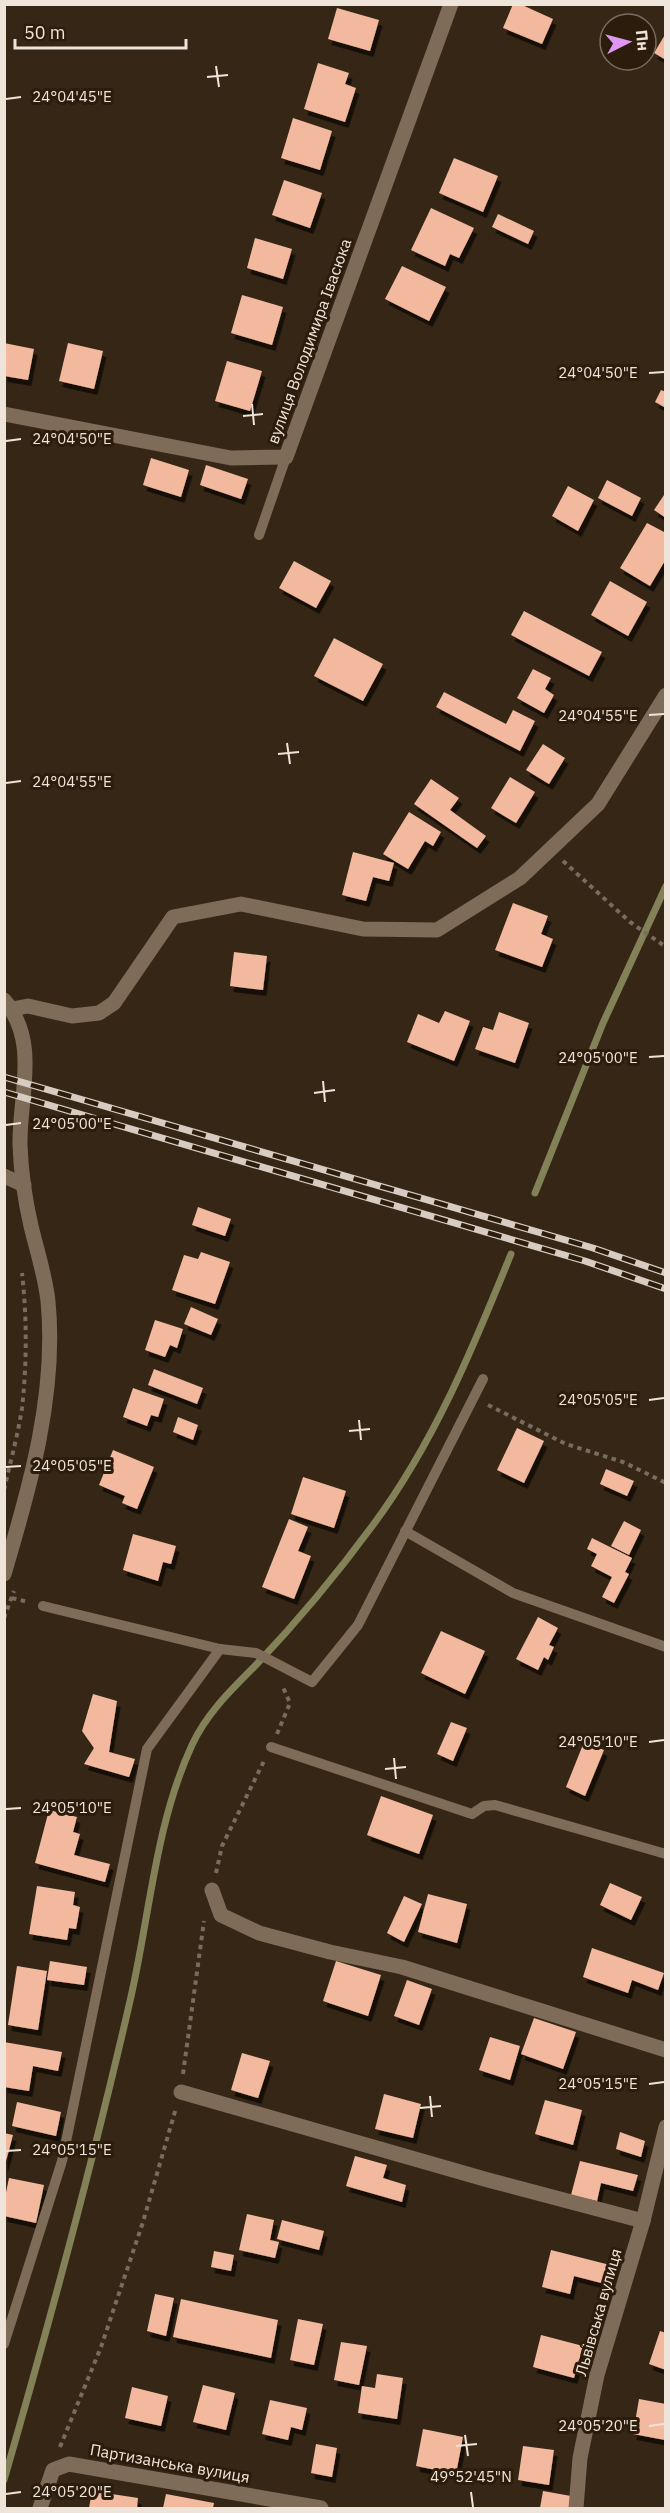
<svg xmlns="http://www.w3.org/2000/svg" width="670" height="2513" viewBox="0 0 670 2513" font-family="'IBM Plex Sans',sans-serif">
<style>
.lines{fill:none;stroke-linecap:round;stroke-linejoin:round}
.stream{stroke:#828157;stroke-width:7}
.building{fill:#f2b99e;filter:url(#shadow)}
.path{stroke:#796b5d;stroke-width:4;stroke-dasharray:4.5 4.5;stroke-linecap:butt}
.lane{stroke:#7e6b58;stroke-width:10}
.street{stroke:#7e6b58;stroke-width:15}
.secondary{stroke:#7e6b58;stroke-width:15}
.rail-casing{stroke:#d7ccc1;stroke-width:7}
.rail{stroke:#2c1c0b;stroke-width:4.5;stroke-dasharray:14;stroke-linecap:butt}
.ticks{fill:none;stroke:#efe4da;stroke-width:2}
.labels{text-anchor:middle;dominant-baseline:central;stroke-width:6;stroke-linejoin:round;paint-order:stroke}
.street-label{font-size:16px;fill:#efe4da;stroke:#2c1c0b}
.ticks-label{font-size:15px;text-anchor:middle;fill:#efe4da;stroke:#2c1c0b;stroke-width:6;stroke-linejoin:round;paint-order:stroke}
</style>
<defs>
<filter id="shadow"><feDropShadow dx="3.5" dy="6" stdDeviation="0" flood-color="#0009"/></filter>
</defs>
<rect width="100%" height="100%" fill="#362615"/>
<g class="lines">
<g class="stream">
<polyline points="535,1193 603,1023 666,886"/>
<path d="M4 2480C50 2321 93 2162 130 2001 150 1915 155 1825 192 1745 207 1713 231 1690 255 1666 297 1622 337 1574 373 1525 434 1443 473 1348 511 1254"/>
</g>
</g>
<g class="building">
<polygon points="513,4 520,4 553,19 542,44 503,28"/>
<polygon points="337,8 379,20 370,51 328,39"/>
<polygon points="666,33 666,60 654,53"/>
<polygon points="318,63 349,73 345,84 356,88 345,122 304,109"/>
<polygon points="293,118 332,131 320,170 281,158"/>
<polygon points="454,158 498,176 483,212 439,193"/>
<polygon points="284,180 322,193 310,228 272,215"/>
<polygon points="431,208 474,228 459,258 450,254 445,266 411,250"/>
<polygon points="498,214 534,231 528,244 492,227"/>
<polygon points="255,238 292,249 283,279 247,268"/>
<polygon points="402,266 446,287 429,321 385,299"/>
<polygon points="242,295 283,307 272,345 231,333"/>
<polygon points="4,343 34,349 28,380 4,376"/>
<polygon points="68,343 103,351 94,389 59,381"/>
<polygon points="227,361 262,371 250,411 215,401"/>
<polygon points="661,390 666,392 666,408 655,402"/>
<polygon points="151,458 189,470 181,497 143,485"/>
<polygon points="206,465 248,479 241,499 200,485"/>
<polygon points="607,480 641,498 632,516 598,498"/>
<polygon points="568,486 594,500 578,531 552,516"/>
<polygon points="666,492 666,518 654,510"/>
<polygon points="647,523 666,533 666,559 650,586 620,568"/>
<polygon points="294,561 331,581 316,608 279,588"/>
<polygon points="610,581 647,602 628,636 591,615"/>
<polygon points="524,611 602,652 589,676 511,635"/>
<polygon points="334,638 383,664 363,701 314,676"/>
<polygon points="533,669 551,678 545,689 554,695 544,713 517,698"/>
<polygon points="444,692 506,724 513,710 535,721 520,751 436,707"/>
<polygon points="543,744 565,758 549,784 526,770"/>
<polygon points="510,777 535,792 516,823 491,808"/>
<polygon points="431,779 459,798 450,810 486,836 477,848 414,804"/>
<polygon points="409,812 441,832 433,846 425,841 408,869 383,854"/>
<polygon points="353,852 394,863 389,881 373,877 366,901 342,895"/>
<polygon points="513,903 548,916 541,934 553,939 542,967 495,950"/>
<polygon points="234,952 267,956 263,990 230,986"/>
<polygon points="445,1011 470,1021 454,1061 407,1042 418,1014 439,1023"/>
<polygon points="499,1012 529,1023 515,1063 475,1049 483,1027 493,1030"/>
<polygon points="198,1207 231,1219 225,1236 192,1225"/>
<polygon points="201,1252 230,1262 215,1304 172,1290 184,1255 198,1259"/>
<polygon points="191,1307 218,1319 211,1335 184,1324"/>
<polygon points="155,1320 183,1329 177,1348 170,1345 165,1357 145,1350"/>
<polygon points="154,1369 203,1388 197,1404 148,1385"/>
<polygon points="133,1388 164,1399 158,1417 151,1415 147,1426 123,1417"/>
<polygon points="178,1417 198,1425 193,1440 173,1432"/>
<polygon points="517,1428 544,1441 524,1483 497,1470"/>
<polygon points="113,1450 154,1467 137,1509 122,1503 125,1496 99,1485"/>
<polygon points="606,1469 634,1481 627,1496 600,1484"/>
<polygon points="303,1477 346,1491 334,1528 291,1514"/>
<polygon points="289,1519 308,1527 298,1551 311,1556 294,1599 262,1587"/>
<polygon points="624,1521 641,1530 629,1555 611,1546"/>
<polygon points="133,1534 176,1546 171,1564 163,1562 158,1581 123,1570"/>
<polygon points="592,1538 632,1558 625,1572 629,1574 614,1603 602,1597 612,1577 591,1566 597,1554 587,1549"/>
<polygon points="538,1617 558,1628 549,1645 554,1647 548,1660 544,1657 538,1670 516,1659"/>
<polygon points="441,1631 485,1651 465,1694 421,1673"/>
<polygon points="93,1694 117,1701 109,1752 135,1759 129,1777 84,1764 94,1748 82,1731"/>
<polygon points="451,1722 467,1728 453,1761 437,1754"/>
<polygon points="584,1742 604,1750 585,1796 566,1787"/>
<polygon points="381,1796 433,1815 419,1854 367,1835"/>
<polygon points="49,1810 77,1817 73,1832 80,1834 74,1855 110,1864 105,1882 35,1863"/>
<polygon points="610,1883 642,1897 631,1920 600,1905"/>
<polygon points="37,1886 75,1892 73,1905 80,1907 76,1929 69,1928 67,1940 29,1934"/>
<polygon points="428,1894 467,1904 457,1943 418,1932"/>
<polygon points="404,1896 422,1904 404,1942 387,1933"/>
<polygon points="592,1948 664,1973 658,1990 632,1980 628,1993 583,1977"/>
<polygon points="50,1961 87,1967 84,1985 47,1980"/>
<polygon points="336,1961 381,1975 368,2016 323,2001"/>
<polygon points="17,1966 47,1971 38,2030 8,2025"/>
<polygon points="407,1980 432,1989 419,2025 394,2016"/>
<polygon points="534,2018 576,2032 563,2069 521,2054"/>
<polygon points="490,2037 520,2046 510,2080 479,2070"/>
<polygon points="4,2042 62,2052 58,2071 33,2066 29,2091 4,2087"/>
<polygon points="242,2053 270,2061 258,2098 231,2090"/>
<polygon points="384,2094 421,2104 413,2138 375,2129"/>
<polygon points="545,2100 582,2110 573,2145 535,2134"/>
<polygon points="17,2102 61,2112 56,2136 12,2126"/>
<polygon points="620,2132 645,2141 641,2157 616,2149"/>
<polygon points="4,2133 13,2135 5,2165 4,2165"/>
<polygon points="355,2156 387,2165 383,2178 406,2185 402,2202 346,2186"/>
<polygon points="580,2161 638,2175 633,2191 601,2183 597,2201 571,2195"/>
<polygon points="9,2178 44,2185 36,2223 4,2216 4,2202"/>
<polygon points="247,2214 274,2220 270,2240 279,2242 275,2258 239,2250"/>
<polygon points="282,2220 324,2231 319,2250 277,2239"/>
<polygon points="551,2250 614,2266 609,2285 574,2276 570,2294 542,2287"/>
<polygon points="214,2251 234,2255 231,2271 211,2267"/>
<polygon points="155,2294 174,2298 166,2336 147,2331"/>
<polygon points="181,2299 278,2320 271,2358 173,2337"/>
<polygon points="298,2319 323,2324 314,2365 290,2360"/>
<polygon points="660,2331 666,2333 666,2370 649,2364"/>
<polygon points="541,2335 583,2346 574,2378 533,2367"/>
<polygon points="341,2342 367,2346 359,2385 334,2380"/>
<polygon points="377,2374 403,2378 397,2419 358,2413 362,2386 375,2388"/>
<polygon points="203,2385 235,2393 226,2430 193,2422"/>
<polygon points="132,2387 168,2396 161,2426 125,2418"/>
<polygon points="639,2399 666,2404 665,2440 633,2434"/>
<polygon points="270,2400 307,2408 302,2430 291,2427 288,2440 262,2434"/>
<polygon points="423,2429 463,2437 456,2474 416,2466"/>
<polygon points="316,2444 337,2448 332,2477 311,2473"/>
<polygon points="523,2446 554,2450 549,2485 518,2480"/>
<polygon points="92,2491 138,2498 137,2508 89,2508"/>
<polygon points="543,2491 571,2496 569,2508 540,2508"/>
<polygon points="166,2494 214,2503 213,2508 163,2508"/>
</g>
<g class="lines">
<g class="path">
<polyline points="563,861 630,922 666,947"/>
<polyline points="488,1405 566,1444 623,1462 666,1483"/>
<path d="M4 1490C10 1463 18 1435 22 1408 27 1363 27 1318 22 1273"/>
<polyline points="12,1598 28,1602"/>
<polyline points="4,1618 14,1591"/>
<polyline points="277,1734 290,1703 282,1685"/>
<polyline points="216,1873 222,1846 265,1759"/>
<polyline points="183,2074 204,1921"/>
<polyline points="60,2447 101,2347 143,2222 176,2108"/>
</g>
<g class="lane">
<polyline points="259,535 286,457"/>
<polyline points="405,1531 513,1593 666,1647"/>
<polyline points="43,1606 220,1649 256,1653 312,1682 358,1625 483,1379"/>
<polyline points="271,1747 472,1814 484,1806 495,1805 666,1854"/>
<polyline points="4,2344 62,2161 147,1749 220,1649"/>
</g>
<g class="street">
<polyline points="4,414 231,458 286,457 451,4"/>
<polyline points="12,1009 28,1006 72,1016 99,1013 114,1003 173,917 241,904 363,929 437,930 520,878 598,804 666,695"/>
<polyline points="4,1176 24,1185"/>
<polyline points="212,1890 221,1915 259,1933 330,1952 402,1967 666,2050"/>
<polyline points="181,2092 488,2180 643,2221"/>
<polyline points="40,2508 53,2470 69,2464 321,2508"/>
<polyline points="576,2508 580,2458 597,2375 643,2221 666,2127"/>
</g>
<path class="secondary" d="M4 1000C40 1042 19 1096 20 1145 21 1172 25 1200 31 1226 37 1251 45 1275 48 1301 57 1393 30 1487 4 1574"/>
<g class="rail-casing">
<g id="rail">
<polyline points="4,1077 593,1248 666,1273"/>
<polyline points="4,1092 585,1261 666,1289"/>
</g>
</g>
<use href="#rail" class="rail"/>
</g>
<path class="ticks" d="M216 66 219 87M207 77 228 75M6 99 21 97M649 373 664 372M252 404 254 425M243 416 263 414M6 441 21 439M649 715 664 714M287 743 290 764M278 754 299 752M6 783 21 781M649 1057 664 1056M323 1081 325 1102M314 1093 335 1090M6 1125 21 1123M649 1400 664 1398M359 1420 361 1440M349 1431 370 1429M6 1467 21 1466M649 1742 664 1740M394 1758 396 1779M385 1769 406 1767M6 1809 21 1808M649 2084 664 2082M430 2096 432 2117M420 2108 441 2106M6 2151 21 2150M649 2426 664 2424M465 2435 468 2456M456 2446 477 2444M471 2492 473 2507M6 2494 21 2492"/>
<g class="labels">
<g class="street-label">
<text transform="translate(309 341) rotate(-70)">вулиця Володимира Івасюка</text>
<text transform="translate(598 2312) rotate(-74)">Львівська вулиця</text>
<text transform="translate(170 2463) rotate(10)">Партизанська вулиця</text>
</g>
</g>
<g class="ticks-label">
<text x="72" y="102">24°04'45"E</text>
<text x="598" y="378">24°04'50"E</text>
<text x="72" y="444">24°04'50"E</text>
<text x="598" y="721">24°04'55"E</text>
<text x="72" y="787">24°04'55"E</text>
<text x="598" y="1063">24°05'00"E</text>
<text x="72" y="1129">24°05'00"E</text>
<text x="598" y="1405">24°05'05"E</text>
<text x="72" y="1471">24°05'05"E</text>
<text x="598" y="1747">24°05'10"E</text>
<text x="72" y="1813">24°05'10"E</text>
<text x="598" y="2089">24°05'15"E</text>
<text x="72" y="2155">24°05'15"E</text>
<text x="598" y="2431">24°05'20"E</text>
<text x="471" y="2482">49°52'45"N</text>
<text x="72" y="2497">24°05'20"E</text>
</g>
<rect width="670" height="2513" fill="none" stroke="#efe4da" stroke-width="12"/>
<g transform="translate(628 42) rotate(84)"><circle r="28" fill="#2c1c0b" stroke="#7a6c5e" stroke-width="1.5"/>
<path d="M0-4.5L10 22L0 15L-10 22Z" fill="#de98f3"/>
<text y="-9" font-size="16" font-weight="bold" text-anchor="middle" fill="#efe4da">Пн</text>
</g>
<path d="M15 39v9h171v-9" fill="none" stroke="#efe4da" stroke-width="3"/>
<text x="24" y="39" font-size="18" fill="#efe4da" stroke="#2c1c0b" stroke-width="4.5" paint-order="stroke">50 m</text>
</svg>
